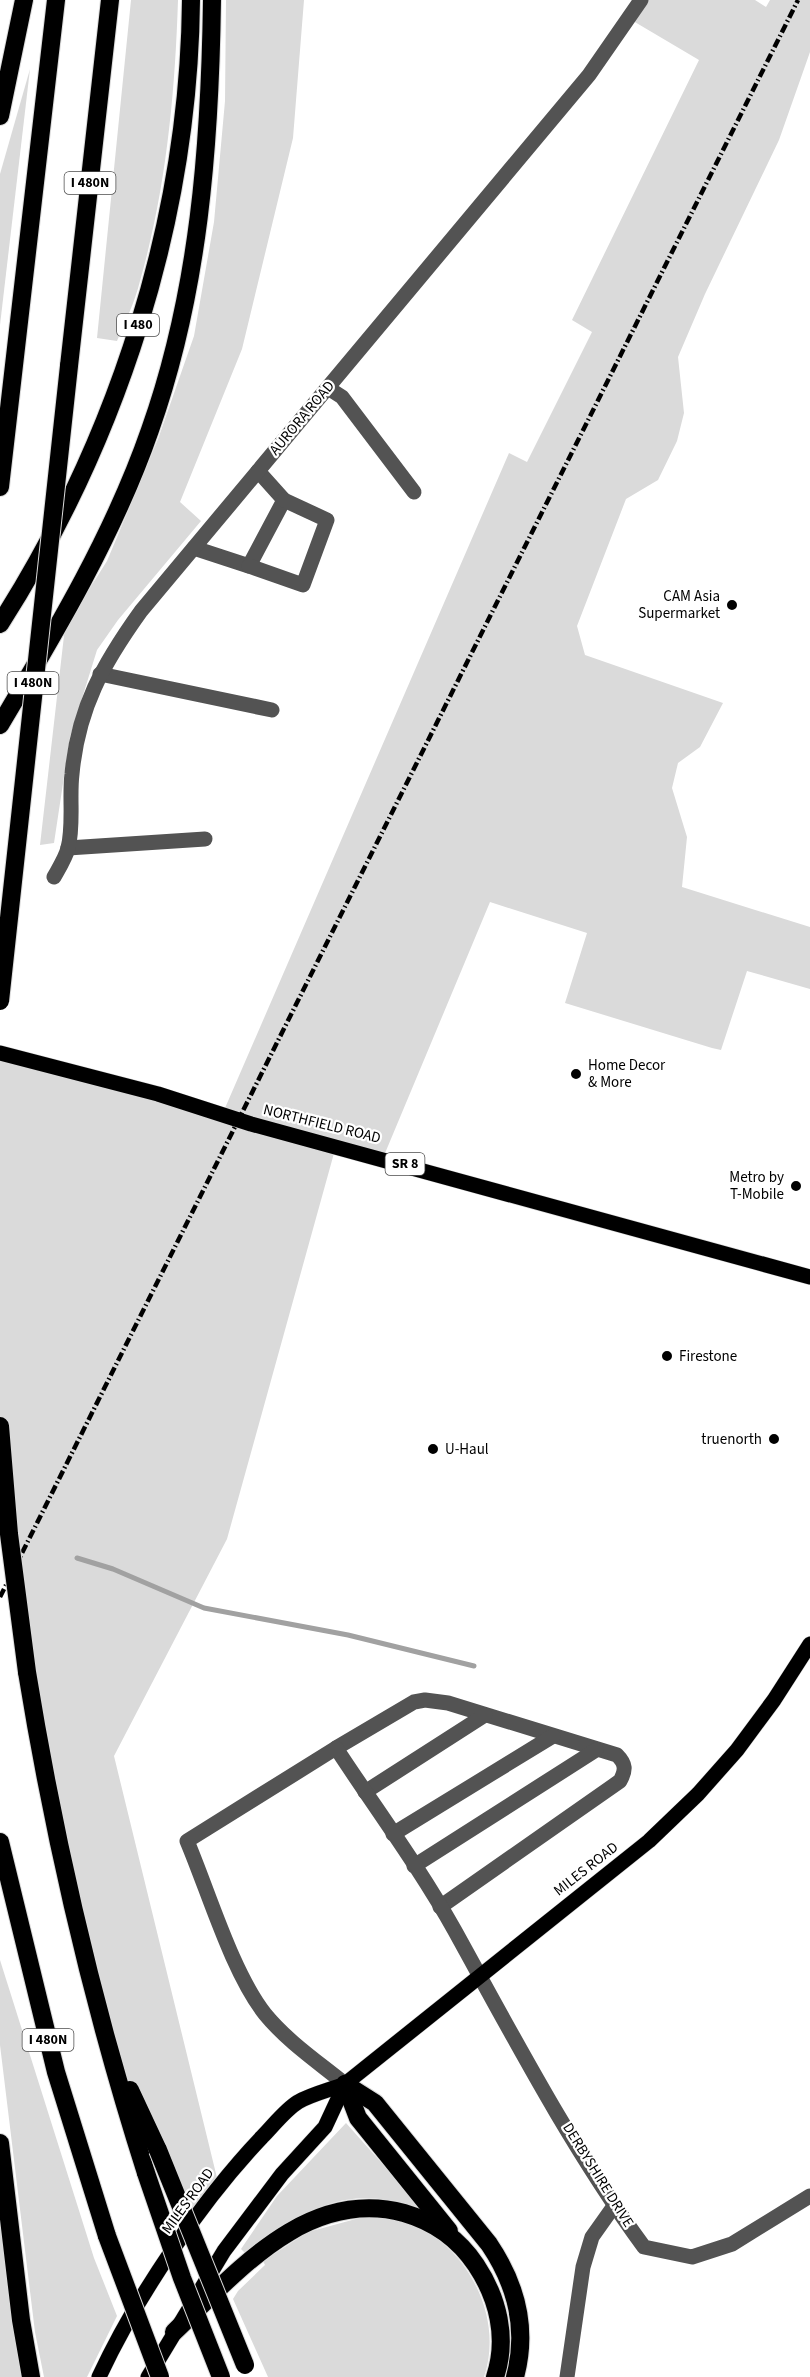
<svg xmlns="http://www.w3.org/2000/svg" width="810" height="2377" viewBox="0 0 810 2377" font-family="'Source Sans 3',sans-serif">
<style>
.green{fill:#dadada}
.lines{fill:none;stroke-linecap:round;stroke-linejoin:round}
.stream{stroke:#a1a1a1;stroke-width:5}
.major-casing{stroke:#dbdbdb;stroke-width:16}
.highway-casing{stroke:#dbdbdb;stroke-width:20}
.minor{stroke:#535353;stroke-width:15}
.major{stroke:#000;stroke-width:15}
.highway{stroke:#000;stroke-width:18}
.rail{stroke:#000;stroke-width:4.5;stroke-dasharray:9 3 1.5 3;stroke-linecap:butt}
.highway-bridge-casing{stroke:#dbdbdb;stroke-width:20;stroke-linecap:butt}
.highway-bridge{stroke:#000;stroke-width:18}
.poi-dot{fill:#000;stroke:#fff;stroke-width:2}
.labels{text-anchor:middle;dominant-baseline:central;stroke-width:4.5;stroke-linejoin:round;paint-order:stroke}
.shield{fill:#fff;stroke:#4c4c4c;stroke-width:1.5}
.shield-label{font-size:14px;font-weight:bold;fill:#000}
.street-label{font-size:15px;fill:#000;stroke:#fff}
.poi-label{font-size:15px;fill:#000;stroke:#fff;text-anchor:end}
</style>
<rect width="100%" height="100%" fill="#fff"/>
<g class="green">
<path d="M131 0H178C175 94 166 190 140 281 135 302 125 322 117 341L97 338Z"/>
<polygon points="226,0 304,0 293,138 242,349 180,502 201,521 118,620 97,650 70,737 54,843 40,845 65,627 107,561 158,439 194,336 214,222 225,101"/>
<polygon points="641,0 755,0 766,7 770,0 810,0 810,52 779,140 705,294 678,357 684,413 677,441 658,480 626,499 577,626 585,655 723,703 700,747 678,763 672,788 687,837 682,887 810,927 810,989 747,971 721,1050 712,1048 565,1003 587,933 490,902 383,1158 336,1146 227,1539 114,1756 219,2186 189,2228 104,2033 58,1847 0,1426 0,1053 222,1115 509,453 527,462 592,332 572,320 699,60 628,18"/>
<polygon points="30,69 0,325 0,174"/>
<polygon points="0,1960 94,2258 117,2316 87,2377 44,2377 35,2332 0,2045"/>
<path d="M346 2123 420 2206C407 2208 386 2198 370 2198 316 2197 287 2228 245 2253L241 2249 277 2196Z"/>
<polygon points="0,2143 31,2377 0,2377"/>
<path d="M363 2217C380 2218 397 2218 413 2225 469 2248 504 2319 484 2377H268L233 2299 238 2291 265 2265 263 2261 308 2232Z"/>
</g>
<g class="lines">
<polyline class="stream" points="77,1558 113,1569 204,1608 348,1635 474,1666"/>
<g class="major-casing">
<g id="major">
<polyline points="0,1053 158,1094 251,1124 810,1277"/>
<path d="M99 2377C136 2297 202 2200 262 2137 273 2126 285 2110 298 2102 312 2094 330 2090 345 2084L649 1841 698 1794 737 1750 774 1700 810 1644"/>
<polyline points="148,2377 224,2251 282,2174 325,2127 345,2084"/>
</g>
</g>
<g class="highway-casing">
<g id="highway">
<polyline points="0,116 24,0"/>
<polyline points="69,366 110,0"/>
<polyline points="0,487 56,0"/>
<path d="M0 624C118 439 189 219 191 0"/>
<path d="M0 725C56 631 114 534 150 430 199 292 210 146 212 0"/>
<path d="M27 1672C55 1844 93 2007 146 2173"/>
<polyline points="0,1842 56,2072 107,2236"/>
<path d="M345 2084 375 2103 489 2244C516 2284 528 2329 515 2377"/>
<polyline points="345,2084 358,2118 449,2231"/>
<polyline points="130,2090 158,2150"/>
<polyline points="0,2143 21,2320 31,2377"/>
<path d="M174 2332C236 2273 307 2187 404 2213 435 2222 458 2238 476 2265 498 2298 508 2338 495 2377"/>
</g>
</g>
<g class="minor">
<polyline points="328,388 342,397 414,492"/>
<polyline points="194,548 249,566 284,500 258,471"/>
<polyline points="249,566 303,585 327,520 284,500"/>
<polyline points="100,674 272,710"/>
<polyline points="68,848 205,839"/>
<path d="M54 877C59 868 66 857 68 848 74 825 69 797 72 774 78 708 103 664 141 611L589 75 641 0"/>
<path d="M336 1748 414 1702 425 1700 448 1703 617 1755C626 1764 626 1770 620 1781L440 1907"/>
<polyline points="365,1792 485,1715"/>
<polyline points="393,1834 553,1736"/>
<polyline points="414,1866 596,1750"/>
<path d="M345 2084C318 2062 287 2041 265 2014 232 1972 209 1893 187 1841L336 1748C376 1809 420 1868 455 1931 514 2038 572 2149 644 2247L692 2257 732 2244 810 2196"/>
<polyline points="567,2377 583,2267 592,2237 614,2206"/>
</g>
<use href="#major" class="major"/>
<use href="#highway" class="highway"/>
<polyline class="rail" points="0,1597 798,0"/>
<g class="highway-bridge-casing">
<g id="highway-bridge">
<polyline points="0,1001 69,366"/>
<polyline points="0,1426 9,1534 27,1672"/>
<polyline points="158,2150 245,2365"/>
<polyline points="146,2173 182,2278 221,2377"/>
<polyline points="107,2236 160,2377"/>
</g>
</g>
<use href="#highway-bridge" class="highway-bridge"/>
</g>
<g class="poi-dot">
<circle cx="732" cy="605" r="6"/>
<circle cx="576" cy="1074" r="6"/>
<circle cx="796" cy="1186" r="6"/>
<circle cx="667" cy="1356" r="6"/>
<circle cx="774" cy="1439" r="6"/>
<circle cx="433" cy="1449" r="6"/>
</g>
<g class="labels">
<g class="shield">
<rect x="64.5" y="172" width="51" height="22" rx="4.5"/>
<rect x="117" y="314" width="42" height="22" rx="4.5"/>
<rect x="7.5" y="672" width="51" height="22" rx="4.5"/>
<rect x="385.5" y="1153" width="39" height="22" rx="4.5"/>
<rect x="22.5" y="2029" width="51" height="22" rx="4.5"/>
</g>
<g class="shield-label">
<text x="90" y="183">I 480N</text>
<text x="138" y="325">I 480</text>
<text x="33" y="683">I 480N</text>
<text x="405" y="1164">SR 8</text>
<text x="48" y="2040">I 480N</text>
</g>
<g class="street-label">
<text transform="translate(302 418) rotate(-50)">AURORA ROAD</text>
<text transform="translate(322 1124) rotate(14)">NORTHFIELD ROAD</text>
<text transform="translate(586 1869) rotate(-38)">MILES ROAD</text>
<text transform="translate(598 2175) rotate(58)">DERBYSHIRE DRIVE</text>
<text transform="translate(188 2201) rotate(-54)">MILES ROAD</text>
</g>
<g class="poi-label">
<text x="720" y="596">CAM Asia<tspan x="720" dy="17">Supermarket</tspan></text>
<text x="588" y="1065" text-anchor="start">Home Decor<tspan x="588" dy="17">&amp; More</tspan></text>
<text x="784" y="1177">Metro by<tspan x="784" dy="17">T-Mobile</tspan></text>
<text x="679" y="1356" text-anchor="start">Firestone</text>
<text x="762" y="1439">truenorth</text>
<text x="445" y="1449" text-anchor="start">U-Haul</text>
</g>
</g>
</svg>
